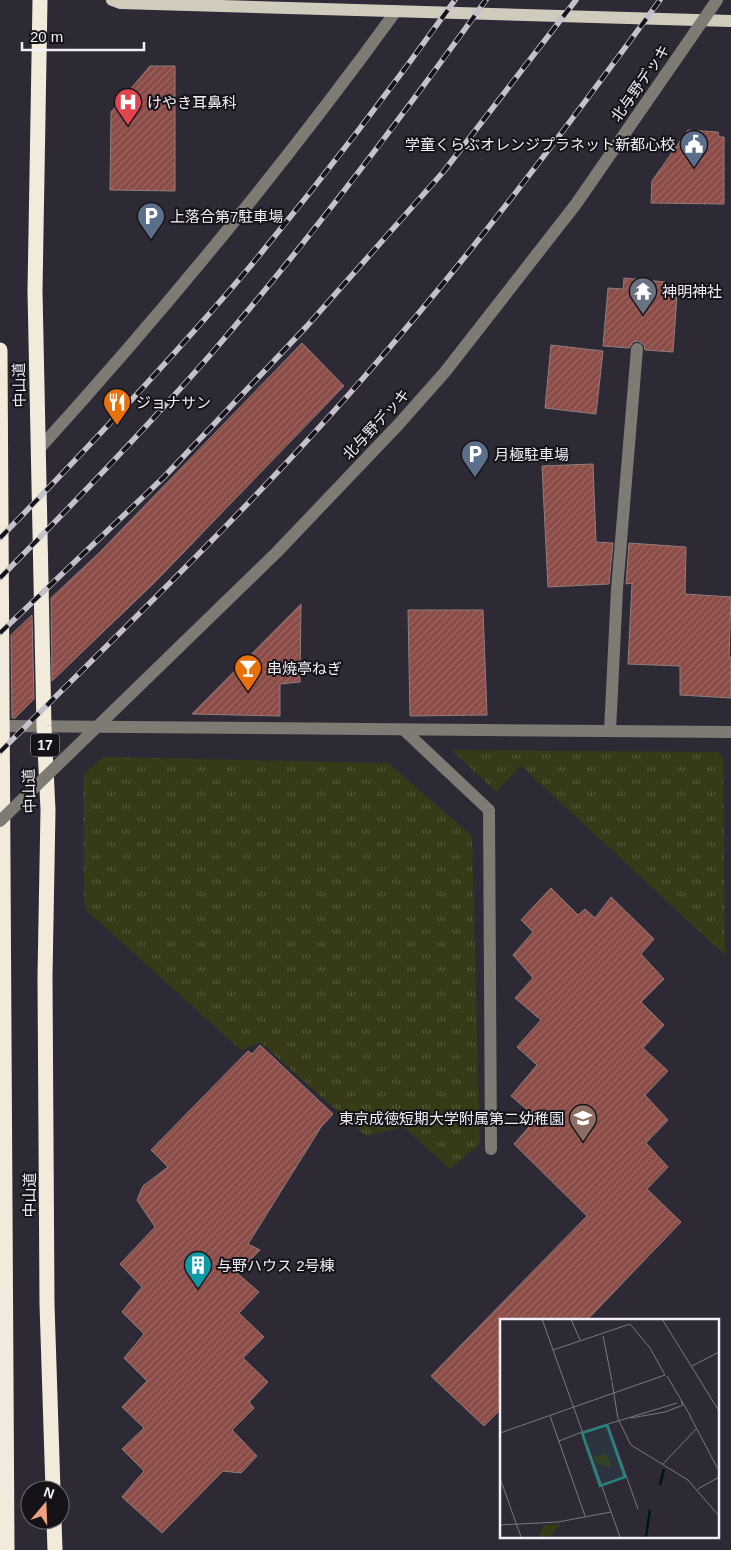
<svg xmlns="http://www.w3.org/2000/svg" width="731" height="1550" viewBox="0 0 731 1550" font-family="Arial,'Noto Sans JP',sans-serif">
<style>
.park{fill:url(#park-tufts)}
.building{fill:url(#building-hatch);stroke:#907e7c}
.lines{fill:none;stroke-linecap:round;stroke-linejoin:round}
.minor{stroke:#7e7b75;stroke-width:12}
.major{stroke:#d1cbbe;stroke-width:12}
.highway{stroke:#f2ebdb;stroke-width:15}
.rail-casing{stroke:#c4c1ca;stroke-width:5.5}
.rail{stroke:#151318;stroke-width:4;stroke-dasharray:11;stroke-linecap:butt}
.minor-bridge{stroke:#7e7b75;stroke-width:12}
.labels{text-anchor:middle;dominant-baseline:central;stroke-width:4;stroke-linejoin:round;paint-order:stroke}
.shield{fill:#151318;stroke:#afadb4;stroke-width:1}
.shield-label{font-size:14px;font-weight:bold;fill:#f1eff7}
.street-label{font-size:15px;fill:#f1eff7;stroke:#151318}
.poi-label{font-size:15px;fill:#f1eff7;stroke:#151318;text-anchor:start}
.inset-river{fill:none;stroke:#00151b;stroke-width:2.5}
.inset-road{fill:none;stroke:#7b7883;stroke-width:1}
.view{fill:#26827c;fill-opacity:0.15;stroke:#26827c;stroke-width:2.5}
.inset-edge{fill:none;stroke:#f1eff7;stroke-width:2.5}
</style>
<defs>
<pattern id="park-tufts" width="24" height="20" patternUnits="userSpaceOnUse" patternTransform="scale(1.25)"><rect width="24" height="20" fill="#363a17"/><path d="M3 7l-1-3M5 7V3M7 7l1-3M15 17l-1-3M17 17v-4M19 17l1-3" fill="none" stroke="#54573a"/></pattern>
<pattern id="building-hatch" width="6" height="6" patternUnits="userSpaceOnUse" patternTransform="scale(1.25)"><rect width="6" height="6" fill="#8b4c47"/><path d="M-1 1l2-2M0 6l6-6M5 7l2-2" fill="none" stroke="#9c6662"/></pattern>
</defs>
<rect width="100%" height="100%" fill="#2d2935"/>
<g class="park">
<polygon points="452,750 717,752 723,758 725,955 521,766 496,792"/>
<polygon points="103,757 388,763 472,836 480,1144 450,1169 404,1127 366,1136 260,1042 241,1050 86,910 84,901 83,775"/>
</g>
<g class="building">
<polygon points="150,66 175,66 175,191 110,190 111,112"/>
<polygon points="688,130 718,132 719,137 724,137 724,204 651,203 652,181"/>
<polygon points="624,278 665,282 664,294 677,295 673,352 645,350 644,345 638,341 633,342 629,348 603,346 608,288 623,289"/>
<polygon points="302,343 344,386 155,582 52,681 51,598 100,552"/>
<polygon points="551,345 603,351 596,414 545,408"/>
<polygon points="593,464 596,542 613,543 609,584 548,587 542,466"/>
<polygon points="629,543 686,547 685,594 731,597 729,657 731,657 731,698 680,695 680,666 628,664 632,583 626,584"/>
<polygon points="301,604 300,682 280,684 280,716 192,714"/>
<polygon points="408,610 483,610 487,715 410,716"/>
<polygon points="32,615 34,699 15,718 12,718 11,635"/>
<polygon points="551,888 578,915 585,909 595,918 611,897 654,939 641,954 664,979 641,1002 664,1025 643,1048 668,1071 645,1095 668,1120 646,1143 668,1167 647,1189 681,1222 587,1320 501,1320 501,1409 484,1426 431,1376 587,1216 514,1144 537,1118 511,1096 537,1065 517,1047 541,1020 515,998 533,978 513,955 533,932 521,920"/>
<polygon points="260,1045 333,1114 321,1127 248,1244 260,1250 237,1273 259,1292 239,1313 264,1337 243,1358 268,1382 249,1402 254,1408 232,1430 257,1456 241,1473 223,1471 162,1533 122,1497 144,1471 122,1449 144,1428 122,1407 147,1381 124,1358 144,1334 122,1312 142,1287 120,1264 155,1227 137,1200 143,1186 168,1167 151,1150 248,1051 252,1054"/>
</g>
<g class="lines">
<g class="minor">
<path d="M38 450C165 310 285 164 396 11"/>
<polyline points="2,726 731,732"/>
<polyline points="404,730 489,810 491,1149"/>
<polyline points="610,731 617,589 637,349"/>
</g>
<polyline class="major" points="112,0 120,3 731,21"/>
<g class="highway">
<polyline points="40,0 35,291 44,726 48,810 45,976 47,1304 53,1490"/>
<polyline points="0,350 7,1550"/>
<polyline points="54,1520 55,1550"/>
</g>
<g class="rail-casing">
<g id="rail">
<path d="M0 538C85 451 169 362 248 269 320 182 389 92 455 0"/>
<path d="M0 578C72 505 144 431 211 354 309 241 399 121 486 0"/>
<polyline points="0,633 164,477 307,326 444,171 576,0"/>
<path d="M0 752C123 629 250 508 365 376 470 256 566 129 660 0"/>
</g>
</g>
<use href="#rail" class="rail"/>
<polyline class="minor-bridge" points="0,821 277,552 398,425 445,372 576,204 717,0"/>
</g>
<defs>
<g id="hospital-pin" transform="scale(1.4375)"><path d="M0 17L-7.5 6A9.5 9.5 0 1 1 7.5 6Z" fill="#e0444e" stroke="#151318"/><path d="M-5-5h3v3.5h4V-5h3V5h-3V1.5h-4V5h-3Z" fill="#fff"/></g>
<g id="civic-pin" transform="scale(1.4375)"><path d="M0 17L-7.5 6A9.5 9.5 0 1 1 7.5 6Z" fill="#5c6f8a" stroke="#151318"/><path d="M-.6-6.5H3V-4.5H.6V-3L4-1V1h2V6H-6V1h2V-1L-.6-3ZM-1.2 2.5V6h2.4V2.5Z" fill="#fff"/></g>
<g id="parking-pin" transform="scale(1.4375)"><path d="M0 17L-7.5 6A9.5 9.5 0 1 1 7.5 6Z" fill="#5c6f8a" stroke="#151318"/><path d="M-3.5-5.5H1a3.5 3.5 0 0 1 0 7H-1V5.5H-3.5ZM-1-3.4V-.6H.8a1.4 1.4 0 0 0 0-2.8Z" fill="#fff"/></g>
<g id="temple-pin" transform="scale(1.4375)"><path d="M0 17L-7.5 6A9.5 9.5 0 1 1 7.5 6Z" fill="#6b7280" stroke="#151318"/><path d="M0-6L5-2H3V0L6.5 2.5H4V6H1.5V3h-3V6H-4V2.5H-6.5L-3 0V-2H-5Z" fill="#fff"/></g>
<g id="restaurant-pin" transform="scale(1.4375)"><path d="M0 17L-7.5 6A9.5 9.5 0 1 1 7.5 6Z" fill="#e8710a" stroke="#151318"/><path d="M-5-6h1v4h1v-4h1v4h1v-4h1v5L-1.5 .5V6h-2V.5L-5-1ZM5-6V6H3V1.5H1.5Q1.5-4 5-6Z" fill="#fff"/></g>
<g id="bar-pin" transform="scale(1.4375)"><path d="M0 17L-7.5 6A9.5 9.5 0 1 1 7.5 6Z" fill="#e8710a" stroke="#151318"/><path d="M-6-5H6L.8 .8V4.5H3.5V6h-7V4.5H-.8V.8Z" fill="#fff"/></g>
<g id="school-pin" transform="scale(1.4375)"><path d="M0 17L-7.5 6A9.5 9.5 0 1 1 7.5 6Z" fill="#8d6e63" stroke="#151318"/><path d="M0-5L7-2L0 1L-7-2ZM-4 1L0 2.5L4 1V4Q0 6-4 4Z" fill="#fff"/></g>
<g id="building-pin" transform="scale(1.4375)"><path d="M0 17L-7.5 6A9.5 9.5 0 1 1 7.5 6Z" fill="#0f9aa8" stroke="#151318"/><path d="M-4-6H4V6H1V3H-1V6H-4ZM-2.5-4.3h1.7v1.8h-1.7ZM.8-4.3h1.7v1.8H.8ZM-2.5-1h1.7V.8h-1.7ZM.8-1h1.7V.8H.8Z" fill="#fff"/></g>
</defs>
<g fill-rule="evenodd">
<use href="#hospital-pin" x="128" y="102"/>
<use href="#civic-pin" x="694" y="144"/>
<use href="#parking-pin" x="151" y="216"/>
<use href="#temple-pin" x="643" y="291"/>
<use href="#restaurant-pin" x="117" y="402"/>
<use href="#parking-pin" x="475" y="454"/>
<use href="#bar-pin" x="248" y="668"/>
<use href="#school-pin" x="583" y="1118"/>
<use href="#building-pin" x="198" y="1265"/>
</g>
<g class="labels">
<rect class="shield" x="31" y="733.5" width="28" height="23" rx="4"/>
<g class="shield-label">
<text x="45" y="745">17</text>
</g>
<g class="street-label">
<text transform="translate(640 83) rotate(-55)">北与野デッキ</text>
<text transform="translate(19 385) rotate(-91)">中山道</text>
<text transform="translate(376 424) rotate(-47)">北与野デッキ</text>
<text transform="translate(29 791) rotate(-92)">中山道</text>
<text transform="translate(29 1195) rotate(-90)">中山道</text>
</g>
<g class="poi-label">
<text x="147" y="102">けやき耳鼻科</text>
<text x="675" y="144" text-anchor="end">学童くらぶオレンジプラネット新都心校</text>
<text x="170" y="216">上落合第7駐車場</text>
<text x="662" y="291">神明神社</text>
<text x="136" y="402">ジョナサン</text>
<text x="494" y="454">月極駐車場</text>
<text x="267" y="668">串焼亭ねぎ</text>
<text x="564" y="1118" text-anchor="end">東京成徳短期大学附属第二幼稚園</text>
<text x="217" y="1265">与野ハウス 2号棟</text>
</g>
</g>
<g transform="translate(500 1319)">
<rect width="219" height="219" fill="#2d2935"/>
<path d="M104 135 108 137 111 148 96 144 94 139ZM60 205 51 218H38L44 206Z" fill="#363a17"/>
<path class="inset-river" d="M160 166 164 150M146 218 150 191"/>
<path class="inset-road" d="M42 0 120 218M71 0 80 21M162 0 219 92M103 17 112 62M53 31 130 5 150 29 165 56M192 47 219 33M167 57 191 98M112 63 118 100 131 126 188 161 219 197M50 97 85 197M190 97 219 152M131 99 165 93 183 86 181 82M108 106 138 190M82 113 177 84M0 114 165 56M59 122 82 113M162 146 197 109M0 159 21 218M198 170 219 158M0 206 58 203 111 193"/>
<path class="view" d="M107 106 125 158 100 167 82 114Z"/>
<rect width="219" height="219" class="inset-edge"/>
</g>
<g transform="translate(45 1505) rotate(19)"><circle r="24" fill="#151318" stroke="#6d6b71"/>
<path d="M0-4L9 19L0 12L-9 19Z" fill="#f2a17e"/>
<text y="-8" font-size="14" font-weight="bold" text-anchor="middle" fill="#f1eff7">N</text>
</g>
<path d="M22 42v8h122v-8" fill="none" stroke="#f1eff7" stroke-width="2.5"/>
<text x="30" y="42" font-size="15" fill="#f1eff7" stroke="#151318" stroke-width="4" paint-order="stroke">20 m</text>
</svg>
